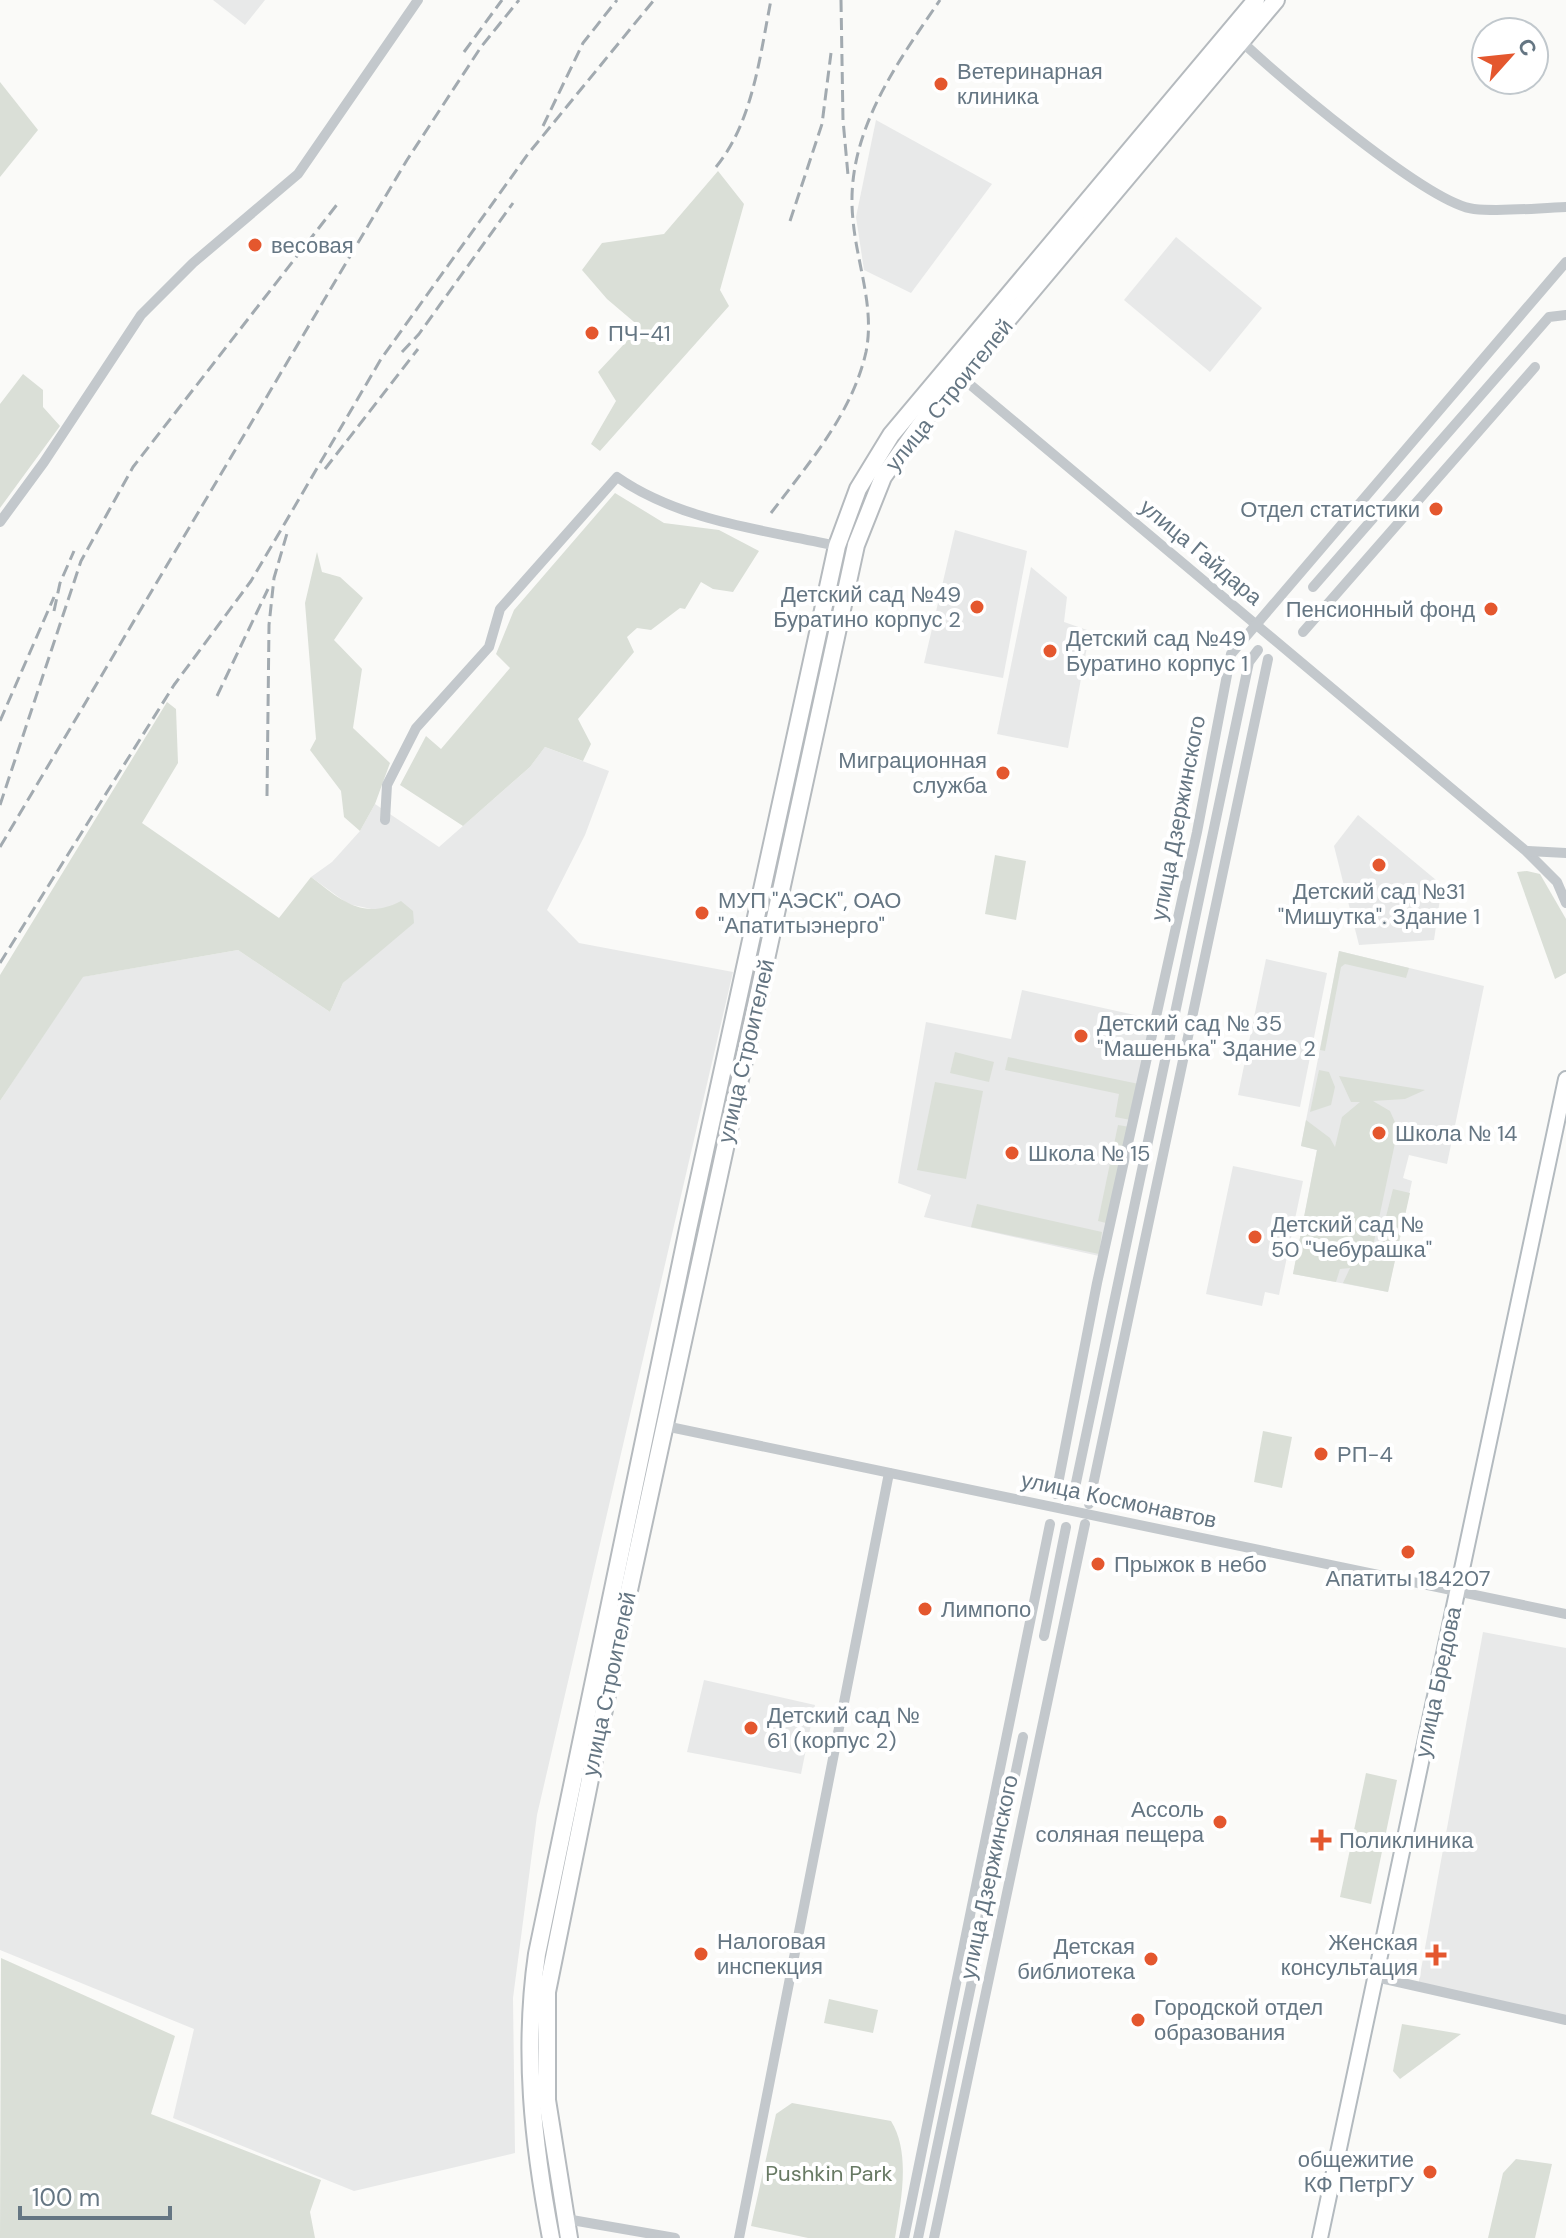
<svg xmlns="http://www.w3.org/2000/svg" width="1566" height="2238" viewBox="0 0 1566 2238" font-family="'DM Sans',sans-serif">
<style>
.built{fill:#e8e9e9}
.green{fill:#dadfd7}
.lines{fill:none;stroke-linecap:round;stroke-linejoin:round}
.secondary-casing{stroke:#b3babf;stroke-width:18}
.primary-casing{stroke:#b5babe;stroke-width:20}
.street{stroke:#c3c8cc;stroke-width:10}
.secondary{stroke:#fff;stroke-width:14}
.primary{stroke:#fff;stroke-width:16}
.rail{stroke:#a2aab0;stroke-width:3;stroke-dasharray:12 6;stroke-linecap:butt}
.poi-dot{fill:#e4572e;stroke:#fff;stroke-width:3}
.labels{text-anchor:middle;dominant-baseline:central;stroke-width:8;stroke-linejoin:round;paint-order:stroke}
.poi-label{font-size:22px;fill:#657683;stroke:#fff;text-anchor:start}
.street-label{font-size:22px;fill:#657683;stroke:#fff}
.park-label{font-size:22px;fill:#687a64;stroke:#fff}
</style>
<rect width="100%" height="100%" fill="#fafaf8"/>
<g class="built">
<polygon points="213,0 265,0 245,25"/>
<polygon points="876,120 992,184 911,293 864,270 856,217"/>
<polygon points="1176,237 1262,308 1210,372 1124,300"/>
<polygon points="955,530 1027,551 1003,678 924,663"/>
<polygon points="1031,567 1067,597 1064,622 1090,631 1068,748 997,734"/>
<polygon points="545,747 609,771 585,835 547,910 579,943 733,972 537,1815 513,1998 515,2153 354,2191 173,2118 194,2029 0,1950 0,1101 82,977 238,950 330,1012 343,983 366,961 381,911 348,904 311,877 332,862 360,831 375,804 439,847 530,767"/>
<polygon points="1358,815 1442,885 1434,940 1359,945 1334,846"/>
<polygon points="1339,951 1484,986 1447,1164 1409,1155 1403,1178 1412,1181 1388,1292 1293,1274 1317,1150 1301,1146"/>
<polygon points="1266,959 1327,973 1300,1107 1238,1095"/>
<polygon points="1022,990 1153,1019 1099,1256 924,1217 931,1195 898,1183 926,1022 1011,1039"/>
<polygon points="1233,1166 1303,1181 1279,1295 1265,1292 1262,1306 1206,1294"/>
<polygon points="1483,1632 1566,1648 1566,2020 1418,1986"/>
<polygon points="704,1680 815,1705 801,1774 687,1752"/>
</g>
<g class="green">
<polygon points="0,82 38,130 0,177"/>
<polygon points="718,171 744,204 720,290 729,306 600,451 591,444 616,401 598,372 640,327 607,299 582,270 602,243 664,234"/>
<polygon points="23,374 43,390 43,407 60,426 0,508 0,404"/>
<polygon points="615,493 664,523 719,530 759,551 733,592 713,589 701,582 685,609 680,608 651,630 637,628 627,637 634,652 578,719 591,744 583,761 545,747 530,767 463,826 400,785 426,736 441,749 510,668 496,654 514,610"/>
<polygon points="317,552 322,572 340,577 363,598 334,640 362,669 353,728 390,763 375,804 360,831 344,817 341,791 310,750 316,739 305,603"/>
<path d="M167 702 176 709 178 763 142 823 279 918 311 877C341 900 363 921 401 901L413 911 414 923 343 983 330 1012 238 950 83 977 0 1101V975Z"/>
<polygon points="995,855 1026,861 1016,920 985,914"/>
<polygon points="1527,871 1540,874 1566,919 1566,973 1555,979 1517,872"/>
<polygon points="1339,951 1409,968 1406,978 1345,964 1341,967 1325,1051 1320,1050"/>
<polygon points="955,1052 994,1062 989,1082 950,1073"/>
<polygon points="1008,1057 1139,1084 1131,1120 1115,1117 1119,1094 1005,1070"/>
<polygon points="1319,1070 1329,1072 1335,1087 1331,1105 1310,1112"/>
<polygon points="1339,1076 1425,1090 1405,1099 1373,1101 1390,1111 1398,1129 1372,1251 1377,1252 1393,1189 1410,1193 1388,1292 1343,1283 1350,1268 1340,1269 1336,1282 1293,1274 1317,1150 1301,1146 1306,1120 1330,1138 1335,1147 1342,1117 1360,1102 1351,1102"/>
<polygon points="935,1082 983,1091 966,1179 917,1170"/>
<polygon points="1118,1125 1130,1127 1110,1224 1098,1221"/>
<polygon points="977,1204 1102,1232 1099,1254 971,1227"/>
<polygon points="1263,1431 1292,1437 1282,1488 1254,1482"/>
<polygon points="1366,1773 1397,1780 1371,1904 1340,1897"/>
<polygon points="1,1958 175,2036 151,2114 321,2180 310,2212 315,2238 0,2238"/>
<polygon points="829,1999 878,2010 873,2033 824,2023"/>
<polygon points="1402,2024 1461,2034 1400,2079 1393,2071"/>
<path d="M792 2103 891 2121C911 2153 901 2201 895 2238H808L751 2226 776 2114Z"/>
<polygon points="1516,2159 1552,2164 1535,2238 1488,2238 1503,2173"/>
</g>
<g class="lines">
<g class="secondary-casing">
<polyline id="secondary" points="1320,2238 1566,1079"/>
</g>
<g class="primary-casing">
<g id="primary">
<path d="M551 2238C533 2143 523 2051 537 1954L688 1229 837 546 858 489 891 435 1256 0"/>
<polyline points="569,2238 547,2100 547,1992 616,1650 856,545 883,477 926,417 1276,0"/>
</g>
</g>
<g class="street">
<path d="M1241 41C1281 78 1428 204 1474 209 1503 212 1536 208 1566 207"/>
<polyline points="961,377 1526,851 1557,882 1566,903"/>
<polyline points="0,522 44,462 141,315 193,263 298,174 418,0"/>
<polyline points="1313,587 1549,317 1566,315"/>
<polyline points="1303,632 1535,367"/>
<path d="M385 820 387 785 416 728 489 647 500 609 617 477C680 521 764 530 837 546"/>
<polyline points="1528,851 1566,853"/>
<polyline points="665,1426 1566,1614"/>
<polyline points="1056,1494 1097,1283 1197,832 1231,654 1566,262"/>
<polyline points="1073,1497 1249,662 1258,650"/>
<polyline points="1089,1504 1268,659"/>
<polyline points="1044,1636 1066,1527"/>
<polyline points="1376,1977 1566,2020"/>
<polyline points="566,2219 675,2238"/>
<polyline points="739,2238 889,1473"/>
<polyline points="904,2238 1050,1524"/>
<polyline points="918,2238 1023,1737"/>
<polyline points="934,2238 1085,1524"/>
</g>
<use href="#secondary" class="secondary"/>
<use href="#primary" class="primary"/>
<g class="rail">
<polyline points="841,0 843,120 848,175"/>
<polyline points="464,52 502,0"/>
<polyline points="543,126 583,43 617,0"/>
<path d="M716 167C753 122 760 55 771 0"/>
<polyline points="790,221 822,124 831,53"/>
<polyline points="402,352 419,334 513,203"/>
<polyline points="325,469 418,349"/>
<path d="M771 513C808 464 852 414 866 352 875 307 857 265 853 220 844 136 895 66 940 0"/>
<polyline points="54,611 60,583 74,551"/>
<polyline points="217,696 268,589"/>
<polyline points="0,721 54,597"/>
<polyline points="267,796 269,625 274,578 288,530"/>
<polyline points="0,805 81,561 133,467 339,202"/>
<polyline points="0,847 407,160 481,47 519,0"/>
<polyline points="0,963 174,685 251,581 381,359 528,154 654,0"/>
</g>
</g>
<g class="poi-dot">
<circle cx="941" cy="84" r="8"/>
<circle cx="255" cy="245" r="8"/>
<circle cx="592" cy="333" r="8"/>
<circle cx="1436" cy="509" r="8"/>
<circle cx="977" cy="607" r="8"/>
<circle cx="1491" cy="609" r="8"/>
<circle cx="1050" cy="651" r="8"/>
<circle cx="1003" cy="773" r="8"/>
<circle cx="1379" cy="865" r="8"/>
<circle cx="702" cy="913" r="8"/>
<circle cx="1081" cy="1036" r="8"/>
<circle cx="1379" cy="1133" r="8"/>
<circle cx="1012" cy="1153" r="8"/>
<circle cx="1255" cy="1237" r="8"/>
<circle cx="1321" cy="1454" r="8"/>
<circle cx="1408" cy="1552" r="8"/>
<circle cx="1098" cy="1564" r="8"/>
<circle cx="925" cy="1609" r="8"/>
<circle cx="751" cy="1728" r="8"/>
<circle cx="1220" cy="1822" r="8"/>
<path d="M1317 1828h8v8h8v8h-8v8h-8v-8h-8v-8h8z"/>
<circle cx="701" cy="1954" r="8"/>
<path d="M1432 1943h8v8h8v8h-8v8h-8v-8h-8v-8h8z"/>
<circle cx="1151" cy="1959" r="8"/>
<circle cx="1138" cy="2020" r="8"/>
<circle cx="1430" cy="2172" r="8"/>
</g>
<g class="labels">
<g class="poi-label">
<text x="957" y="71">Ветеринарная<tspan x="957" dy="25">клиника</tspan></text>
<text x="271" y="245">весовая</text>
<text x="608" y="333">ПЧ-41</text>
<text x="1420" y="509" text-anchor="end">Отдел статистики</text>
<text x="961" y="594" text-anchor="end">Детский сад №49<tspan x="961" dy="25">Буратино корпус 2</tspan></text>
<text x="1475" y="609" text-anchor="end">Пенсионный фонд</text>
<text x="1066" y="638">Детский сад №49<tspan x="1066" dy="25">Буратино корпус 1</tspan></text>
<text x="987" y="760" text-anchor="end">Миграционная<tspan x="987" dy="25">служба</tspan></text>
<text x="1379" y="891" text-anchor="middle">Детский сад №31<tspan x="1379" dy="25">"Мишутка". Здание 1</tspan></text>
<text x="718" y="900">МУП "АЭСК", ОАО<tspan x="718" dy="25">"Апатитыэнерго"</tspan></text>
<text x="1097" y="1023">Детский сад № 35<tspan x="1097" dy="25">"Машенька" Здание 2</tspan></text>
<text x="1395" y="1133">Школа № 14</text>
<text x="1028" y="1153">Школа № 15</text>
<text x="1271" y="1224">Детский сад №<tspan x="1271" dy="25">50 "Чебурашка"</tspan></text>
<text x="1337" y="1454">РП-4</text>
<text x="1114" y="1564">Прыжок в небо</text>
<text x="1408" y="1578" text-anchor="middle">Апатиты 184207</text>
<text x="941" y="1609">Лимпопо</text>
<text x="767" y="1715">Детский сад №<tspan x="767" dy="25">61 (корпус 2)</tspan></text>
<text x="1204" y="1809" text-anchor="end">Ассоль<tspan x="1204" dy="25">соляная пещера</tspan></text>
<text x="1339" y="1840">Поликлиника</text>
<text x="717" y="1941">Налоговая<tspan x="717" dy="25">инспекция</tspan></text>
<text x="1418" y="1942" text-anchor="end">Женская<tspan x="1418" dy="25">консультация</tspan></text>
<text x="1135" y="1946" text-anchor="end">Детская<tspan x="1135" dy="25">библиотека</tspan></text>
<text x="1154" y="2007">Городской отдел<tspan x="1154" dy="25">образования</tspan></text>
<text x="1414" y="2159" text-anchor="end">общежитие<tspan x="1414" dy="25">КФ ПетрГУ</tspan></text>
</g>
<g class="street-label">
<text transform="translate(949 395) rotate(-51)">улица Строителей</text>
<text transform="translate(1201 552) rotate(40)">улица Гайдара</text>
<text transform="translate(1178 818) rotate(-79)">улица Дзержинского</text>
<text transform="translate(746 1051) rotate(-77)">улица Строителей</text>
<text transform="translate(1119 1500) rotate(12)">улица Космонавтов</text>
<text transform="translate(1438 1682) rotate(-78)">улица Бредова</text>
<text transform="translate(609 1684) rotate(-78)">улица Строителей</text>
<text transform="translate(989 1877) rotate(-78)">улица Дзержинского</text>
</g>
<g class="park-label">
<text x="829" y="2173">Pushkin Park</text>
</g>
</g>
<g transform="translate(1510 56) rotate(63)"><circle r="38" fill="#ffffff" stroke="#c1c8cd" stroke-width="2"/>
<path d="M0-6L14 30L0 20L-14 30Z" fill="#e4572e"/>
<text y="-12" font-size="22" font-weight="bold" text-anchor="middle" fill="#657683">С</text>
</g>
<path d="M20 2206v12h150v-12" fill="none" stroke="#657683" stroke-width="4"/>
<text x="32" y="2206" font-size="24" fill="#657683" stroke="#ffffff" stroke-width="6" paint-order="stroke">100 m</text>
</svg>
